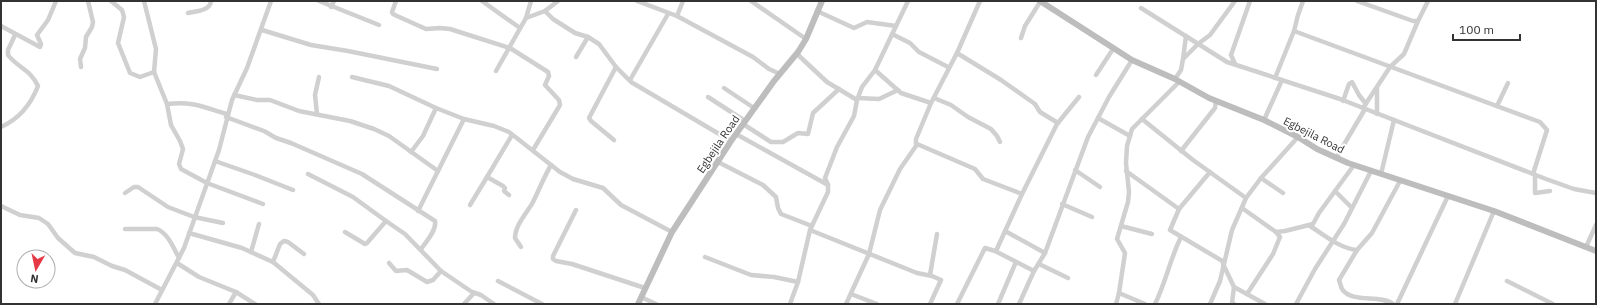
<svg xmlns="http://www.w3.org/2000/svg" width="1597" height="305" viewBox="0 0 1597 305" font-family="'IBM Plex Sans',sans-serif">
<style>
.lines{fill:none;stroke-linecap:round;stroke-linejoin:round}
.street{stroke:#d0d0d0;stroke-width:4.5}
.secondary{stroke:#bdbdbd;stroke-width:6}
.labels{text-anchor:middle;dominant-baseline:central;stroke-width:4;stroke-linejoin:round;paint-order:stroke}
.street-label{font-size:11px;fill:#333;stroke:#fff}
</style>
<rect width="100%" height="100%" fill="#fff"/>
<g class="lines">
<g class="street">
<polyline points="111,1 122,10 124,17 118,43 130,73 140,77 154,72"/>
<polyline points="144,1 156,49 154,72 167,104 171,125 180,141 183,149 179,164 181,169 207,183 263,204"/>
<polyline points="319,1 379,25"/>
<polyline points="396,1 392,12 393,14 397,16 426,29 440,28 450,29 510,48 548,72 549,76 545,85 559,100 560,105 533,150"/>
<polyline points="482,1 520,28"/>
<polyline points="637,1 677,16 753,57 769,69 780,74"/>
<polyline points="751,1 806,39"/>
<polyline points="1357,1 1413,21 1418,21"/>
<polyline points="331,7 334,1"/>
<polyline points="1141,8 1227,62 1340,99 1546,179 1574,189 1596,193"/>
<polyline points="545,11 553,19 575,33 588,37 576,57"/>
<polyline points="817,11 854,28 867,22 896,26"/>
<path d="M188 13C197 11 210 11 211 1"/>
<polyline points="677,16 683,1"/>
<polyline points="526,18 531,1"/>
<polyline points="1,26 40,47 41,44 37,35 48,20 56,1"/>
<polyline points="262,30 311,45 348,51 437,69"/>
<polyline points="1294,31 1298,15 1303,1"/>
<polyline points="892,34 910,43 919,52 948,67"/>
<polyline points="588,37 599,44 616,67 589,118 591,121 614,140"/>
<polyline points="1021,38 1025,26 1040,2"/>
<polyline points="957,53 1001,80 1035,104 1040,112 1058,123"/>
<polyline points="797,54 827,82 857,100"/>
<polyline points="1183,59 1186,36"/>
<polyline points="1235,64 1231,55 1250,1"/>
<polyline points="81,67 80,59 85,48 86,37 92,27 93,22 88,1"/>
<polyline points="616,67 631,82 731,141"/>
<polyline points="875,70 901,93 931,103"/>
<polyline points="496,71 526,18 545,11 558,1"/>
<polyline points="1096,75 1113,49"/>
<polyline points="352,77 389,86 436,108 464,119"/>
<polyline points="1275,78 1294,31 1540,122 1547,130 1533,174"/>
<polyline points="1175,79 1181,70 1183,59 1198,44 1210,35 1235,1"/>
<polyline points="630,80 668,14"/>
<polyline points="724,88 754,108"/>
<polyline points="1377,89 1377,114"/>
<polyline points="234,95 257,100 270,100 299,111 350,121 374,129 389,136 438,171 464,119 494,126 509,132 560,172 573,179 603,188 621,205 672,232"/>
<polyline points="708,97 745,121"/>
<polyline points="858,98 879,99 898,90"/>
<polyline points="934,98 951,105 968,117 991,129 997,136 1000,142"/>
<polyline points="1343,101 1349,84 1352,82 1359,95 1366,104"/>
<path d="M167 104C193 101 203 107 227 114"/>
<polyline points="1497,106 1508,83"/>
<polyline points="1363,108 1390,67 1404,54 1418,21 1428,1"/>
<polyline points="317,114 315,95 319,77"/>
<path d="M226 117 264 131 276 138 291 143 362 174 435 221C437 230 426 242 421 249"/>
<polyline points="1098,118 1130,136"/>
<polyline points="1142,119 1193,160 1246,198"/>
<polyline points="1264,120 1282,80"/>
<polyline points="743,124 771,142 783,142 798,133 808,134 813,113 839,89"/>
<path d="M1 127C19 119 31 104 38 86 30 69 18 68 8 55V50L15 35"/>
<polyline points="736,134 828,185"/>
<polyline points="917,144 975,169 983,179 1022,194"/>
<polyline points="1181,151 1215,108 1216,101"/>
<polyline points="411,152 423,136 436,108"/>
<polyline points="1336,158 1365,109"/>
<polyline points="215,161 255,175 293,190"/>
<polyline points="718,162 763,185 776,197 778,208 781,214 812,226"/>
<polyline points="1075,170 1100,187"/>
<polyline points="1126,171 1179,209"/>
<polyline points="1210,172 1179,209 1170,230 1224,262"/>
<polyline points="308,174 353,197 386,221"/>
<polyline points="1381,174 1394,120"/>
<polyline points="1535,175 1535,193 1550,191"/>
<polyline points="1261,178 1283,193"/>
<polyline points="1335,191 1354,165"/>
<polyline points="125,193 134,187 138,187 168,207 194,217 223,223"/>
<polyline points="509,195 504,191 505,188 503,186 487,177 512,135"/>
<polyline points="1062,204 1092,217"/>
<polyline points="470,205 487,177"/>
<polyline points="1,206 20,215 39,218 48,224 58,238 75,253 94,257 112,266 125,270 162,290"/>
<polyline points="1242,208 1276,232 1285,231 1313,224 1319,213 1335,191 1352,208"/>
<polyline points="576,210 553,256 553,259 556,261 572,264 645,288"/>
<polyline points="418,211 438,171"/>
<polyline points="1121,226 1152,234"/>
<path d="M1310 226C1324 235 1341 249 1357 250L1339 280C1340 283 1341 287 1342 289 1352 304 1380 294 1393 304"/>
<path d="M125 229H157C168 233 174 249 179 258"/>
<polyline points="810,230 917,273 932,276 941,280 930,304"/>
<polyline points="1005,231 1045,253"/>
<polyline points="345,232 365,244 367,243 386,221 405,234 441,271 472,292 481,295 494,304"/>
<polyline points="189,233 242,248 273,262 313,295 319,304"/>
<path d="M521 247 515 238C515 225 527 213 533 202 539 190 544 177 551 165"/>
<polyline points="1586,247 1596,225"/>
<polyline points="1357,250 1372,233 1400,181"/>
<polyline points="996,251 1022,194 1057,124 1079,97"/>
<polyline points="251,252 259,224"/>
<polyline points="705,257 751,275 774,277 798,282"/>
<polyline points="273,262 280,244 284,241 288,242 304,254"/>
<polyline points="177,263 199,277 236,292 255,304"/>
<polyline points="389,263 396,271 407,270 427,282 433,280 441,271"/>
<polyline points="1039,264 1068,278"/>
<polyline points="1223,264 1234,287 1265,304"/>
<polyline points="930,275 937,234"/>
<polyline points="498,281 542,304"/>
<polyline points="1507,281 1553,304"/>
<polyline points="1119,293 1145,304"/>
<polyline points="851,294 877,304"/>
<polyline points="1247,294 1273,254 1280,237 1276,232"/>
<polyline points="641,297 656,304"/>
<polyline points="155,304 184,248 219,150 232,100 247,68 271,1"/>
<polyline points="229,304 236,292"/>
<polyline points="464,304 474,293"/>
<polyline points="790,304 798,282 810,230 828,192 828,185 825,178 837,147 854,116 857,100 862,87 875,70 908,1"/>
<polyline points="846,304 869,254 880,210 900,169 916,146 916,139 931,103 957,53 980,1"/>
<polyline points="957,304 985,248 995,251 1034,271"/>
<polyline points="998,304 1016,262"/>
<polyline points="1019,304 1034,271 1045,253 1088,137 1109,97 1132,60"/>
<polyline points="1116,304 1119,293 1125,253 1117,239 1128,202 1129,192 1126,163 1127,146 1132,129 1179,82"/>
<path d="M1155 304C1166 282 1170 259 1181 237"/>
<polyline points="1210,304 1220,281 1232,230 1246,198 1261,178 1298,137"/>
<polyline points="1234,304 1232,303 1234,287"/>
<polyline points="1296,304 1315,269 1344,224 1371,171"/>
<polyline points="1397,304 1448,196"/>
<polyline points="1455,304 1494,211"/>
</g>
<g class="secondary">
<polyline points="1040,1 1132,60 1175,79 1209,98 1264,120 1298,137 1317,149 1348,163 1494,211 1596,251"/>
<polyline points="638,304 672,232 731,141 774,81 798,52 806,39 822,1"/>
</g>
</g>
<g class="labels">
<g class="street-label">
<text transform="translate(1314 135) rotate(27)">Egbejila Road</text>
<text transform="translate(718 144) rotate(-56)">Egbejila Road</text>
</g>
</g>
<rect width="1597" height="305" fill="none" stroke="#333333" stroke-width="4"/>
<g transform="translate(36 269) rotate(189)"><circle r="19" fill="#ffffff" stroke="#adadad"/>
<path d="M0-3L7 15L0 10L-7 15Z" fill="#e63946"/>
<text y="-6" font-size="11" font-weight="bold" text-anchor="middle" fill="#333333">N</text>
</g>
<path d="M1453 34v6h67v-6" fill="none" stroke="#333333" stroke-width="2"/>
<text x="1459" y="34" font-size="12" fill="#333333" stroke="#ffffff" stroke-width="3" paint-order="stroke">100 m</text>
</svg>
